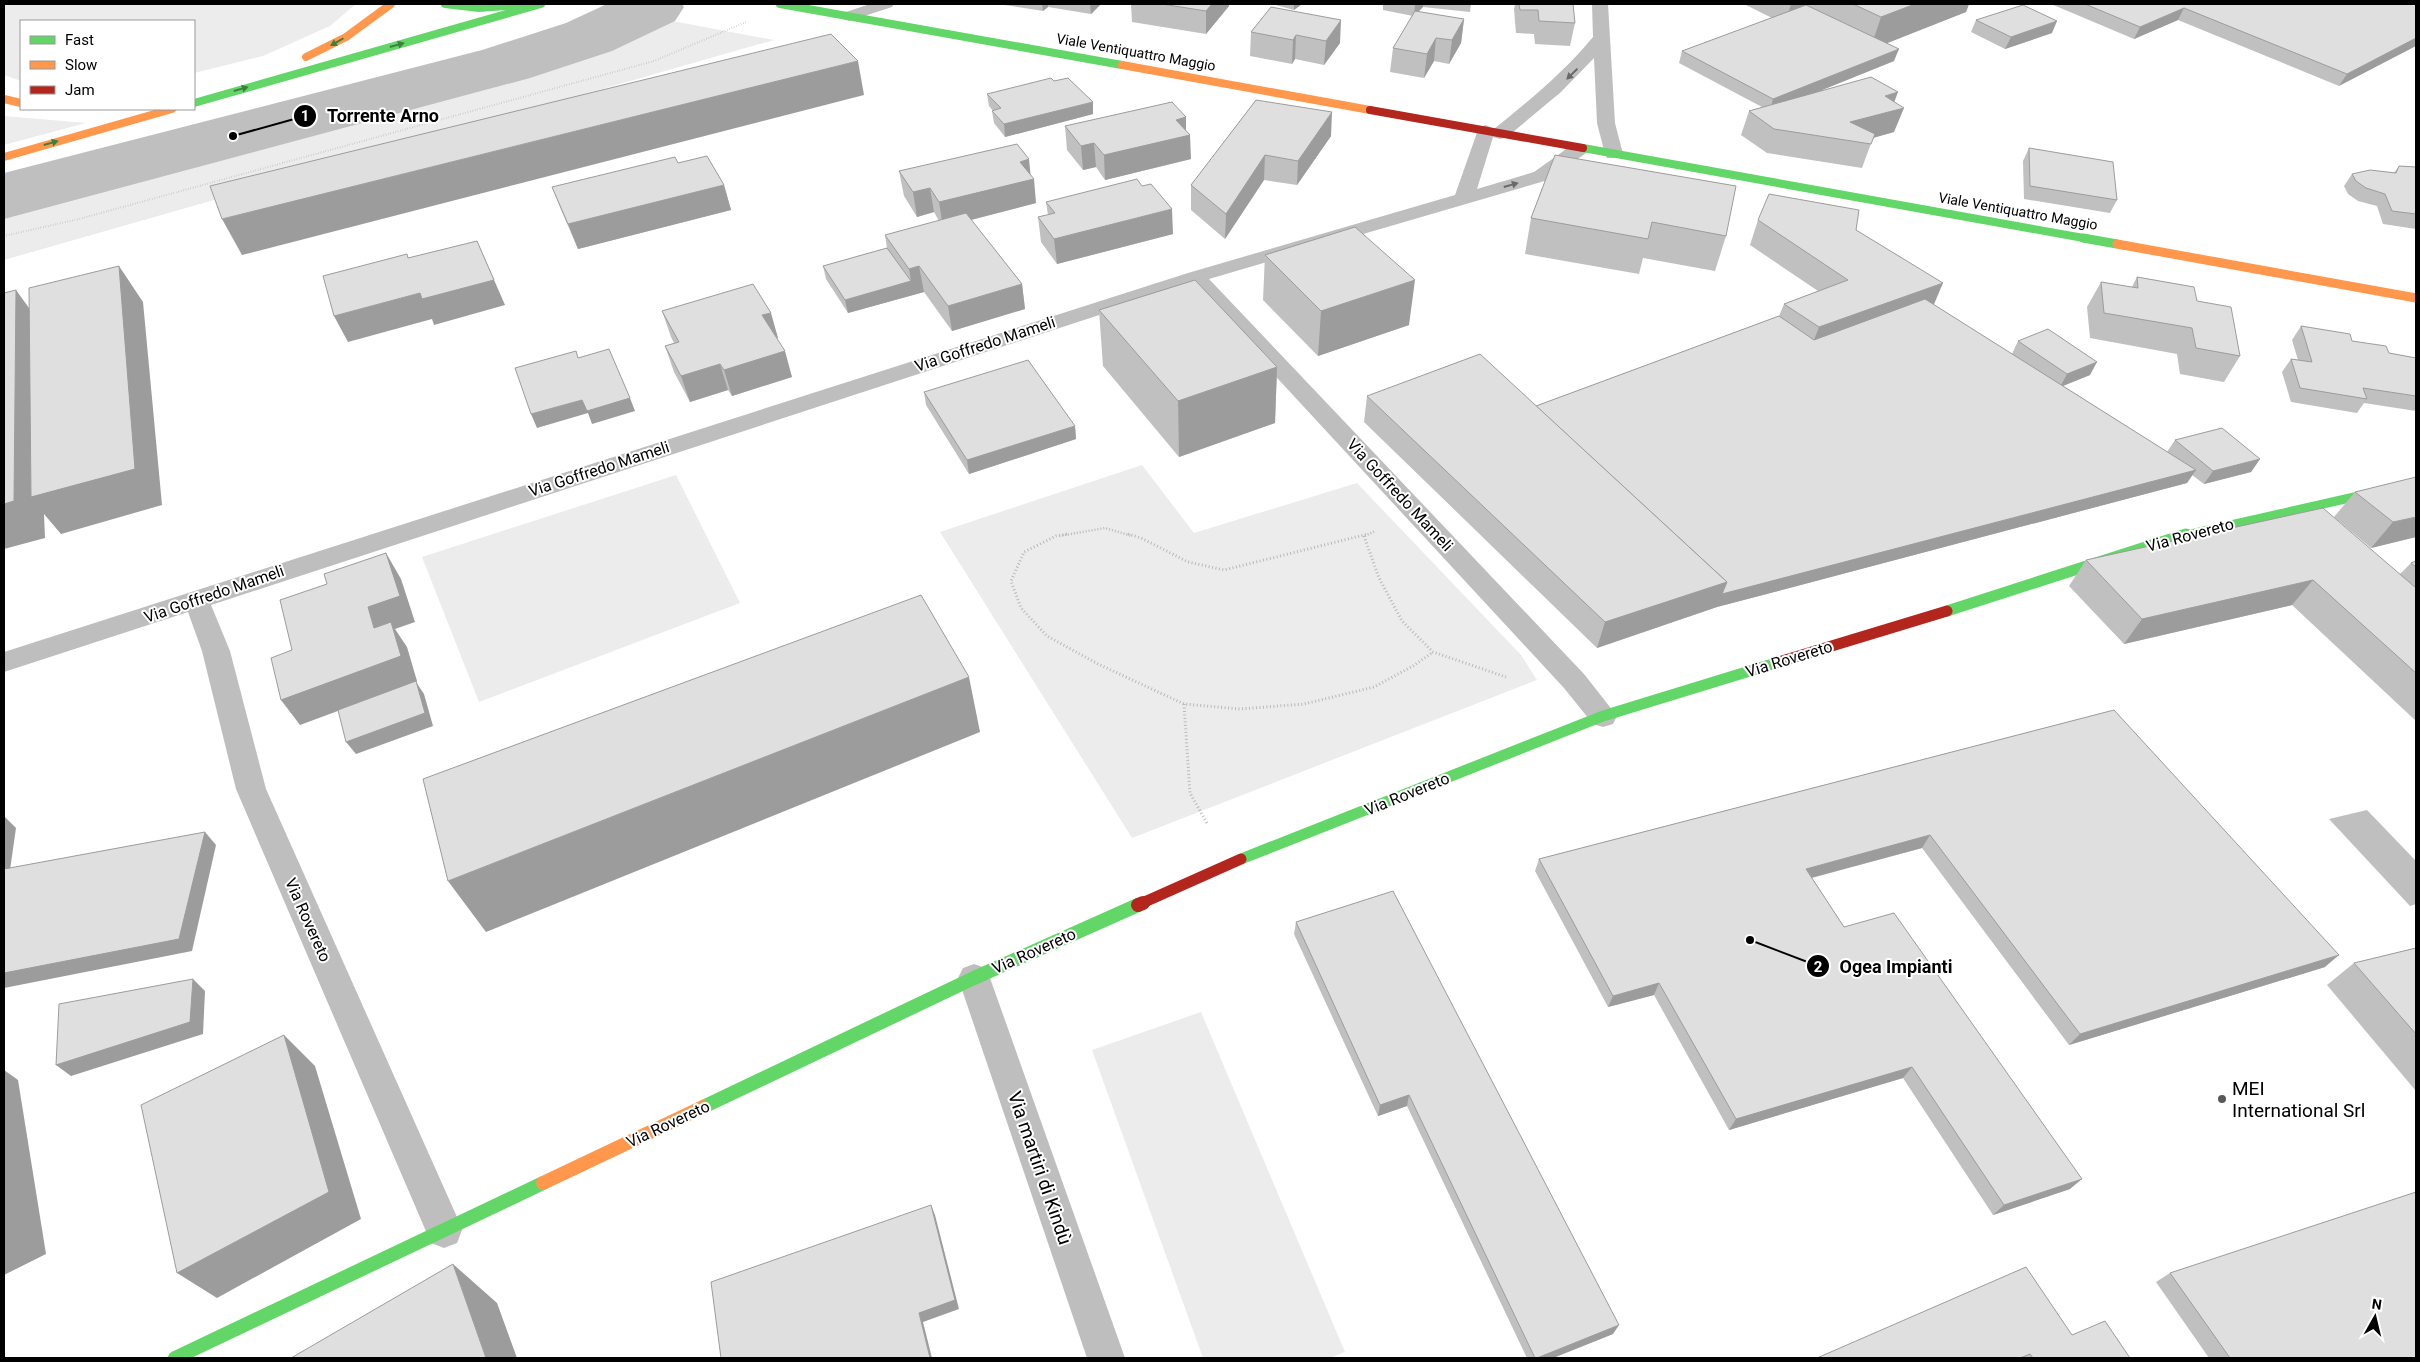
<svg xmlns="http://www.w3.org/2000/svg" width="2420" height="1362" viewBox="0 0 2420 1362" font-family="Roboto,sans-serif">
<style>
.green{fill:#ececec}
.water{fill:#bfbfbf}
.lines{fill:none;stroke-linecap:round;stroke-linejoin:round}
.river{fill:#bfbfbf;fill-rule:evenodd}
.path-far2{stroke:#b9b9b9;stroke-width:2;stroke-dasharray:0.5 2;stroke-linecap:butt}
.path-far1{stroke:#b9b9b9;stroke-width:2.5;stroke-dasharray:1 2;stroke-linecap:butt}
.path{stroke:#b9b9b9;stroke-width:3;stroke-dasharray:1 2.5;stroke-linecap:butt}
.street{fill:#bebebe;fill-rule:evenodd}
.fast-far3{stroke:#63d668;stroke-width:8}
.fast-far2{stroke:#63d668;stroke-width:9}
.fast-far1{stroke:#63d668;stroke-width:11}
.fast{stroke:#63d668;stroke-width:14}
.slow-far2{stroke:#ff974d;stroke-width:8}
.slow-far1{stroke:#ff974d;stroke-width:9}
.slow{stroke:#ff974d;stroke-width:14}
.jam-far2{stroke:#b3261e;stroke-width:8}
.jam-far1{stroke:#b3261e;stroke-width:11}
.jam{stroke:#b3261e;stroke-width:14}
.wall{fill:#c0c0c0}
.shaded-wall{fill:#9c9c9c}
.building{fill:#dfdfdf;stroke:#9c9c9c}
.oneway{fill:#3b803e}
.oneway2{fill:#686868}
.poi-dot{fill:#595959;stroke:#fff;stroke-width:2}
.labels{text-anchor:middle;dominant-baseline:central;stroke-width:4;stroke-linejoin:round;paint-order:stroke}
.far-street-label{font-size:14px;fill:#000;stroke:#fff}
.street-label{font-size:16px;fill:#000;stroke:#fff}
.near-poi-label{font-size:19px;fill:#000;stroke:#fff;text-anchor:start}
.near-street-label{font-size:19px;fill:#000;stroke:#fff}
.leader{fill:none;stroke:#000;stroke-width:2}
.callout-dot{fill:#000;stroke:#fff;stroke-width:2}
.mark-label{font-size:15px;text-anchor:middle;font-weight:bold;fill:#fff}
.callout-label{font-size:18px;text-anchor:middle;font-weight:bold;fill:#000;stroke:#fff;stroke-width:4;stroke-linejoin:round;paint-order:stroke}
</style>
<rect width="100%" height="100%" fill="#fff"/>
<g class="green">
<polygon points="4,4 356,4 330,26 263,56 194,73 194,21 21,21 21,81 4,75"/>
<polygon points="662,19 774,40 4,260 4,208 78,186 567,65"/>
<polygon points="4,116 86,123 4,145"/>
<polygon points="1142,465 1194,533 1357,483 1521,655 1537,680 1132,838 940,532"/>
<polygon points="676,475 740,603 479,702 422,557"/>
<polygon points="1201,1012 1345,1352 1330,1358 1203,1358 1092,1050"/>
</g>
<polygon class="water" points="2367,810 2416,861 2416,904 2410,906 2329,819"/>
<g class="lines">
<polygon class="river" points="607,4 682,4 684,7 675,21 612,51 530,78 4,219 4,173 482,50 566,23"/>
<polyline class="path-far2" points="4,236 79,219 654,61 746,22"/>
<g class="path-far1">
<polyline points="1059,536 1105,528 1132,536"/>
<polyline points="1365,536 1375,531"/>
</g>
<g class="path">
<polyline points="1067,534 1056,536 1024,552 1011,581 1021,608 1047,636 1098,664 1184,704 1240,709 1304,704 1374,687 1413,666 1433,652"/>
<polyline points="1128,534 1141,538 1188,562 1224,570 1368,534"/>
<polyline points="1364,536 1379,578 1402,621 1433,652 1506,677"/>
<polyline points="1184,704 1190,793 1208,825"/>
</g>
<g class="street">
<polygon points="870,4 894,4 892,7 849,21 843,19 841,16 843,13"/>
<path d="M1592 4H1608L1615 123 1623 154 1621 158H1607L1605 154 1597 123 1594 58 1561 92 1507 137 1500 139 1493 137 1477 189 1534 172 1572 145H1586L1588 149 1586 153 1548 180 1209 279 1584 674 1617 716 1613 724 1603 727 1593 724 1564 688 1191 285 211 605 230 651 266 789 457 1217 462 1230 457 1243 444 1248 431 1243 236 789 202 651 188 612 4 672V652L1188 273 1455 195 1479 127 1486 125 1494 129C1529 101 1564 72 1593 37Z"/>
<polygon points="974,964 985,968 990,978 1125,1358 1087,1358 958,978 963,968"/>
</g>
<g class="fast-far3">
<polyline points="445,4 479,8 535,4"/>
<polyline points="780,4 1122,65"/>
<polyline points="194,103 541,4"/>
<polyline points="1583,148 2089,239"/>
</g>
<g class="fast-far2">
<polyline points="2083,238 2117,244"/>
<polyline points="2182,536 2416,483"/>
</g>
<g class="fast-far1">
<polyline points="1947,611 2186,534"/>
<polyline points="1241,859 1603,716 1779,662"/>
</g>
<g class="fast">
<polyline points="703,1107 974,978 1138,905"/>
<polyline points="175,1358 543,1183"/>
</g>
<g class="slow-far2">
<polyline points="306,57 346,37 391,4"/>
<polyline points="1122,65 1370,110"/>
<polyline points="4,99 21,103"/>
<polyline points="4,157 172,109"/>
</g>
<polyline class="slow-far1" points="2117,244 2416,298"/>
<polyline class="slow" points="543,1183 703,1107"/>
<polyline class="jam-far2" points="1370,110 1583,148"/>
<g class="jam-far1">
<polyline points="1779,662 1947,611"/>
<polyline points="1140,904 1241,859"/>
</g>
<polyline class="jam" points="1138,905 1143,903"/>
</g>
<g class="wall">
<polygon points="998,4 1101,4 1091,14 1048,7 1043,11"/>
<polygon points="1131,4 1229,4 1229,6 1206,34 1132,22"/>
<polygon points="1272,4 1302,4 1294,10"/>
<polygon points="1383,4 1471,4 1470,12 1423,7 1418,12 1464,19 1461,43 1449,64 1434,61 1424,78 1390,72 1393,48 1413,16 1383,10"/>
<polygon points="1515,4 1573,4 1575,23 1570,46 1535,44 1534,34 1516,33 1514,9"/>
<polygon points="1744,4 1969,4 1966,12 1886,43 1894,61 1822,90 1894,102 1894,132 1873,138 1862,168 1767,153 1741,135 1749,111 1762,107 1679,63 1682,51 1772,18"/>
<polygon points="2051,4 2416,4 2339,86 2178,20 2134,39"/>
<polygon points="1271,7 1340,43 1324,65 1295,59 1292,64 1250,56 1251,32"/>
<polygon points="1976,20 2052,33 2005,49 1971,32"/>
<polygon points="987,94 1093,114 1005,137 994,123 992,111 993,111 989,106"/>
<polygon points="1256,100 1331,136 1297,185 1264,180 1225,239 1191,210 1191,185"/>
<polygon points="1186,117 1186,130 1191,159 1105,180 1096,167 1083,170 1067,150 1065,126"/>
<polygon points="2029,148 2117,200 2110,213 2024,199 2023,161"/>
<polygon points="1555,155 1726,236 1715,271 1643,258 1639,274 1525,254 1531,218"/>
<polygon points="678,163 724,185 731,210 578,249 562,212 552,187"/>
<polygon points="2399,166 2416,167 2416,229 2383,224 2377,206 2358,201 2348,194 2344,186 2352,174 2394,173"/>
<polygon points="899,171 1031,175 1036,203 971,220 1022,284 1025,309 952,331 924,292 848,313 826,279 823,266 887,248 885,235 939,221 934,212 917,217 904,196"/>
<polygon points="1046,202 1173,234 1057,264 1041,242 1038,217 1048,215"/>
<polygon points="1758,220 1856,230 1934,305 2012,354 2018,341 2090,375 2063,386 2167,452 2175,440 2260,459 2251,472 2204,484 2192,475 2187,483 1717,607 1597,648 1364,422 1367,396 1536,406 1779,316 1784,304 1818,291 1750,245"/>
<polygon points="1265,255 1409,325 1318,356 1263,300"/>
<polygon points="2137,277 2197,301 2240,356 2224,382 2180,374 2177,354 2090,338 2087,307 2101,282 2132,287"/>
<polygon points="1099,310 1277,367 1275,423 1179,457 1103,366"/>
<polygon points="662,311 778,338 777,338 792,377 732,396 728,390 690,402 674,372 665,346 674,343 671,337"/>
<polygon points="2301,326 2352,341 2389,353 2416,358 2416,411 2364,403 2357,413 2291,402 2282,372 2291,359 2298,360 2292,340"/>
<polygon points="924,392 1075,426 1076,439 969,474 926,405"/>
<polygon points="2355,492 2416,537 2371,548 2334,517"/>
<polygon points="2086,560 2400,574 2411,563 2416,561 2416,721 2292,605 2124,644 2069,586"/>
<polygon points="2114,710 2325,967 2069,1045 1922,848 1812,878 1844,927 2070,1189 1993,1215 1903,1078 1729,1130 1654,995 1608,1007 1535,871 1539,859"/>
<polygon points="1296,922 1613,1334 1553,1358 1527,1358 1407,1106 1378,1116 1294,934"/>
<polygon points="2416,948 2416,1091 2327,985 2354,963"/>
<polygon points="2170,1273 2416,1358 2209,1358 2156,1282"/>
<polygon points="2072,1335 2130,1358 1817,1358"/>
</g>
<g class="shaded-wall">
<polygon points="1042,4 1048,4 1048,7 1043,11"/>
<polygon points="1090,4 1101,4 1091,14"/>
<polygon points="1212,4 1229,4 1229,6 1206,34 1206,11"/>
<polygon points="1294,4 1302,4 1294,10"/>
<polygon points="1415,4 1423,4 1423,7 1414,16"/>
<polygon points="1791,4 1806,4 1802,17 1785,24"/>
<polygon points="1915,4 1969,4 1966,12 1870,50 1881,17"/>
<polygon points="2184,8 2178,20 2134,39 2140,27"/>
<polygon points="1464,19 1461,43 1449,64 1452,40"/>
<polygon points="1341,20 1340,43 1324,65 1326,41"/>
<polygon points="2057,21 2052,33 2005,49 2011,37"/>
<polygon points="1296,35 1295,59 1292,64 1293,40"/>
<polygon points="1436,38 1434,61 1424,78 1427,54"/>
<polygon points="2416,38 2416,46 2339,86 2347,74"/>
<polygon points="1899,49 1894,61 1770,111 1773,99"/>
<polygon points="858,61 864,95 242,255 222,219"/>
<polygon points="1898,92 1891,111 1904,108 1894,132 1858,142 1850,122 1885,96"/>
<polygon points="1093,102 1093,114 1005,137 1004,124"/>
<polygon points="1332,112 1331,136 1297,185 1298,161"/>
<polygon points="1186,117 1186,136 1190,135 1191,159 1105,180 1104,155 1176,120"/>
<polygon points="1094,143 1096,167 1083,170 1081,146"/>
<polygon points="1265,155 1264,180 1225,239 1226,214"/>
<polygon points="1029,159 1031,179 1034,179 1036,203 943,227 939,202 1020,162"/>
<polygon points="724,185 731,210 578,249 568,224"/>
<polygon points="930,188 934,212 917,217 913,192"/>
<polygon points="1172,209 1173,234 1057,264 1054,239"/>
<polygon points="477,241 505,305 434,325 432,319 348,342 334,316 420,293"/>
<polygon points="119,266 143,302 162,505 61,534 44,514 45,538 4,549 4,504 16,290 42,326"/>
<polygon points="919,266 924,292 848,313 845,300 911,281 909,269"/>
<polygon points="1415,280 1409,325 1318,356 1321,311"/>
<polygon points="1943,283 1932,309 1809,353 1819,327"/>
<polygon points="1022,284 1025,309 952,331 948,306"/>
<polygon points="771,313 778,338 769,341 762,315"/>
<polygon points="785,351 792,377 732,396 724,370"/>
<polygon points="2097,362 2090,375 2060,387 2067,374"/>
<polygon points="720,364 728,390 690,402 681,376"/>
<polygon points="1277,367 1275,423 1179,457 1178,401"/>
<polygon points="630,398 635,411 592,424 588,413 537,428 531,414 582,400"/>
<polygon points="1075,426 1076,439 969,474 967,460"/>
<polygon points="2260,459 2251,472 2204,484 2213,471"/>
<polygon points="2196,470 2187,483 1717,607 1597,648 1605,622 1727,582"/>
<polygon points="2416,517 2416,537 2371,548 2393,522"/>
<polygon points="386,553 401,579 415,622 395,629 407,647 417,681 416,682 424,694 433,726 356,754 346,742 416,682 300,725 281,700 368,607"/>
<polygon points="2313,580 2292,605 2124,644 2142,619"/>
<polygon points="969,677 980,732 486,932 448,881"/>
<polygon points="4,816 16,828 8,884 4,895"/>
<polygon points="205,832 216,845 192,951 4,988 4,973"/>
<polygon points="1930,835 1922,848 1799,881 1806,869"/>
<polygon points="2339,955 2325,967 2069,1045 2080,1034"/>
<polygon points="193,979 205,991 203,1034 71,1076 56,1065"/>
<polygon points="1659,983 1654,995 1608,1007 1613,996"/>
<polygon points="284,1035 315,1066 361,1219 217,1298 177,1273"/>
<polygon points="1912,1067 1903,1078 1729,1130 1736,1119"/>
<polygon points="4,1070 18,1080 46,1254 4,1275"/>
<polygon points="1409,1095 1407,1106 1378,1116 1380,1105"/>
<polygon points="2082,1179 2070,1189 1993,1215 2004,1205"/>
<polygon points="931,1205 935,1215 959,1309 923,1322 932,1358 930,1358 919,1313"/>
<polygon points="453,1264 497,1303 517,1358 486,1358"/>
<polygon points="1619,1325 1613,1334 1553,1358 1537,1358"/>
</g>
<g class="building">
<polygon points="1162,4 1212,4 1206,11"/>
<polygon points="1519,4 1573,4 1575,23 1539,21 1538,10 1520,10"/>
<polygon points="1853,4 1915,4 1881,17"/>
<polygon points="2085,4 2416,4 2416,38 2347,74 2184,8 2140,27"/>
<polygon points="1806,5 1899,49 1773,99 1682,51"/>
<polygon points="2023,5 2057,21 2011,37 1976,20"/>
<polygon points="1271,7 1341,20 1326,41 1296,35 1293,40 1251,32"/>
<polygon points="1415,11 1464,19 1452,40 1436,38 1427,54 1393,48"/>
<polygon points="831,34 858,61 222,219 210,186"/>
<polygon points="1871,77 1898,92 1885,96 1904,108 1850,122 1875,134 1871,144 1774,129 1749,111"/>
<polygon points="1051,78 1054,81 1068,78 1093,102 1004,124 992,111 1001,108 987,94"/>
<polygon points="1256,100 1332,112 1298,161 1265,155 1226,214 1191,185"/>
<polygon points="1172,102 1186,117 1176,120 1190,135 1104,155 1094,143 1081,146 1065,126"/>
<polygon points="1017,144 1029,159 1020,162 1034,179 939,202 930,188 913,192 899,171"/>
<polygon points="2029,148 2113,162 2117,200 2030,186"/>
<polygon points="1555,155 1736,186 1726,236 1652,222 1648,239 1531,218"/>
<polygon points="707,156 724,185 568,224 552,187 675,157 678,163"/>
<polygon points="2399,166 2416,167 2416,214 2392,211 2385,194 2366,188 2356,181 2352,174 2370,170 2396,173"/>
<polygon points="1137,179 1142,186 1151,184 1172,209 1054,239 1038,217 1055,213 1046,202"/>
<polygon points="1769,194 1859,210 1856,230 1943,283 1819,327 1784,304 1848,280 1758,220"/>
<polygon points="966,213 1022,284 948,306 919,266 909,269 885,235"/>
<polygon points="1355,227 1415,280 1321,311 1265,255"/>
<polygon points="477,241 494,280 422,299 420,293 334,316 323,276 407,254 408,258"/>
<polygon points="887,248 911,281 845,300 823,266"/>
<polygon points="119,266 135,469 31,497 29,288"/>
<polygon points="2137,277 2194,287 2197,301 2231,307 2240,356 2196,348 2192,328 2104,313 2101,282 2138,288"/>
<polygon points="1195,280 1277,367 1178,401 1099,310"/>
<polygon points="753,284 771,313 762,315 785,351 724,370 720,364 681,376 665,346 679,342 662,311"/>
<polygon points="16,290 14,501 4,504 4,293"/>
<polygon points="1925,299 2196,470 1722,594 1727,582 1536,406 1779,316 1814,340"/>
<polygon points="2301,326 2350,334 2352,341 2386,346 2389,353 2416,358 2416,396 2363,388 2367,399 2300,388 2291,359 2312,362"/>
<polygon points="2048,329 2097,362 2067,374 2018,341"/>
<polygon points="609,349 630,398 587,411 582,400 531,414 515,368 576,351 578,358"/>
<polygon points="1480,354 1727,582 1605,622 1367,396"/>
<polygon points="1028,360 1075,426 967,460 924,392"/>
<polygon points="2222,428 2260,459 2213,471 2175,440"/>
<polygon points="2416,477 2416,517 2393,522 2355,492"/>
<polygon points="2323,508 2416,588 2416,673 2313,580 2142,619 2086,560"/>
<polygon points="386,553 400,596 368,607 374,628 391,622 401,656 281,700 271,658 292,650 280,600 327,584 324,574"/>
<polygon points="2416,561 2416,567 2411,563"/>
<polygon points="921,595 969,677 448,881 423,779"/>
<polygon points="416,681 425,713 346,742 338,710"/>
<polygon points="2114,710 2339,955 2080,1034 1930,835 1806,869 1844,927 1894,913 2082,1179 2004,1205 1912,1067 1736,1119 1659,983 1613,996 1539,859"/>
<polygon points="205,832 179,939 4,973 4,869"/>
<polygon points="1393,891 1619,1325 1537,1358 1535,1358 1409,1095 1380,1105 1296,922"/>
<polygon points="2416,948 2416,1034 2354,963"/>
<polygon points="193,979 190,1022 56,1065 59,1004"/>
<polygon points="284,1035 329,1192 177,1273 141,1105"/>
<polygon points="2416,1192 2416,1358 2230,1358 2170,1273"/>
<polygon points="931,1205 955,1300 919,1313 930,1358 721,1358 711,1282"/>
<polygon points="453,1264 486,1358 291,1358"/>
<polygon points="2026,1267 2072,1335 2105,1321 2130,1358 2033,1358 2030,1354 2020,1358 1817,1358"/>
</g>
<defs><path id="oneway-solid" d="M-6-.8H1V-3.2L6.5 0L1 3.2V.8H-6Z" transform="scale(1.25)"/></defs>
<g class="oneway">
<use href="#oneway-solid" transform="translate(337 42) rotate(150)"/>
<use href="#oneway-solid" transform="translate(397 45) rotate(-16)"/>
<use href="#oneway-solid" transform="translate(241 89) rotate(-16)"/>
<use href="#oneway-solid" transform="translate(51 143) rotate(-16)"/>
</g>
<g class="oneway2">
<use href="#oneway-solid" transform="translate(1572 74) rotate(136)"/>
<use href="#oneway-solid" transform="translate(1511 185) rotate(-16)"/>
</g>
<circle class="poi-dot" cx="2222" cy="1099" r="5"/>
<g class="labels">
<g class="far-street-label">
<text transform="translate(1136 52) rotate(10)">Viale Ventiquattro Maggio</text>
<text transform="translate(2018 211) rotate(10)">Viale Ventiquattro Maggio</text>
</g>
<g class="street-label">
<text transform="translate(985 344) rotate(-18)">Via Goffredo Mameli</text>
<text transform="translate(599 469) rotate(-18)">Via Goffredo Mameli</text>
<text transform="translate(1400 495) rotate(47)">Via Goffredo Mameli</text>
<text transform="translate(2190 535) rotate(-15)">Via Rovereto</text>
<text transform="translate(214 594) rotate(-19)">Via Goffredo Mameli</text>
<text transform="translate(1789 659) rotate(-17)">Via Rovereto</text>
<text transform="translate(1407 794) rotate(-22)">Via Rovereto</text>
<text transform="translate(308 920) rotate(66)">Via Rovereto</text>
<text transform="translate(1034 951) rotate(-24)">Via Rovereto</text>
<text transform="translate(668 1124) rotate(-25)">Via Rovereto</text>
</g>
<g class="near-poi-label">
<text x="2232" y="1088">MEI<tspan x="2232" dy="22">International Srl</tspan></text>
</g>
<g class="near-street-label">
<text transform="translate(1040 1168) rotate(71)">Via martiri di Kindù</text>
</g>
</g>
<path class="leader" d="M233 136L305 116M1750 940L1818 966"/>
<g class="callout-dot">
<circle cx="233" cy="136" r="5"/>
<circle cx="1750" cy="940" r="5"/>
<circle cx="305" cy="116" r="12"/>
<circle cx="1818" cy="966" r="12"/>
</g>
<g class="mark-label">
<text x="305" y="121">1</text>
<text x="1818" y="972">2</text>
</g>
<g class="callout-label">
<text x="383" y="122">Torrente Arno</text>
<text x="1896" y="973">Ogea Impianti</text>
</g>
<rect width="2420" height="1362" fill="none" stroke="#000000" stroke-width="10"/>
<rect x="20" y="20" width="175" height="90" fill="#ffffff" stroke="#999999"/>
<rect x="30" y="36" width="25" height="8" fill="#63d668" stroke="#999999"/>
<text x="65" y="45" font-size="15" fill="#000000">Fast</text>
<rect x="30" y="61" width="25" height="8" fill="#ff974d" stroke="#999999"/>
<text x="65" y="70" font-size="15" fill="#000000">Slow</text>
<rect x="30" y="86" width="25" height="8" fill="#b3261e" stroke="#999999"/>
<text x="65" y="95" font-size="15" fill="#000000">Jam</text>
<g transform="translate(2375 1317) rotate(8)" stroke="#ffffff" stroke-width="4" paint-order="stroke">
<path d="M0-4L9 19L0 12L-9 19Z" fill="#000000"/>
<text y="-8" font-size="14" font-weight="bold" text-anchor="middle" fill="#000000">N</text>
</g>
</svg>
